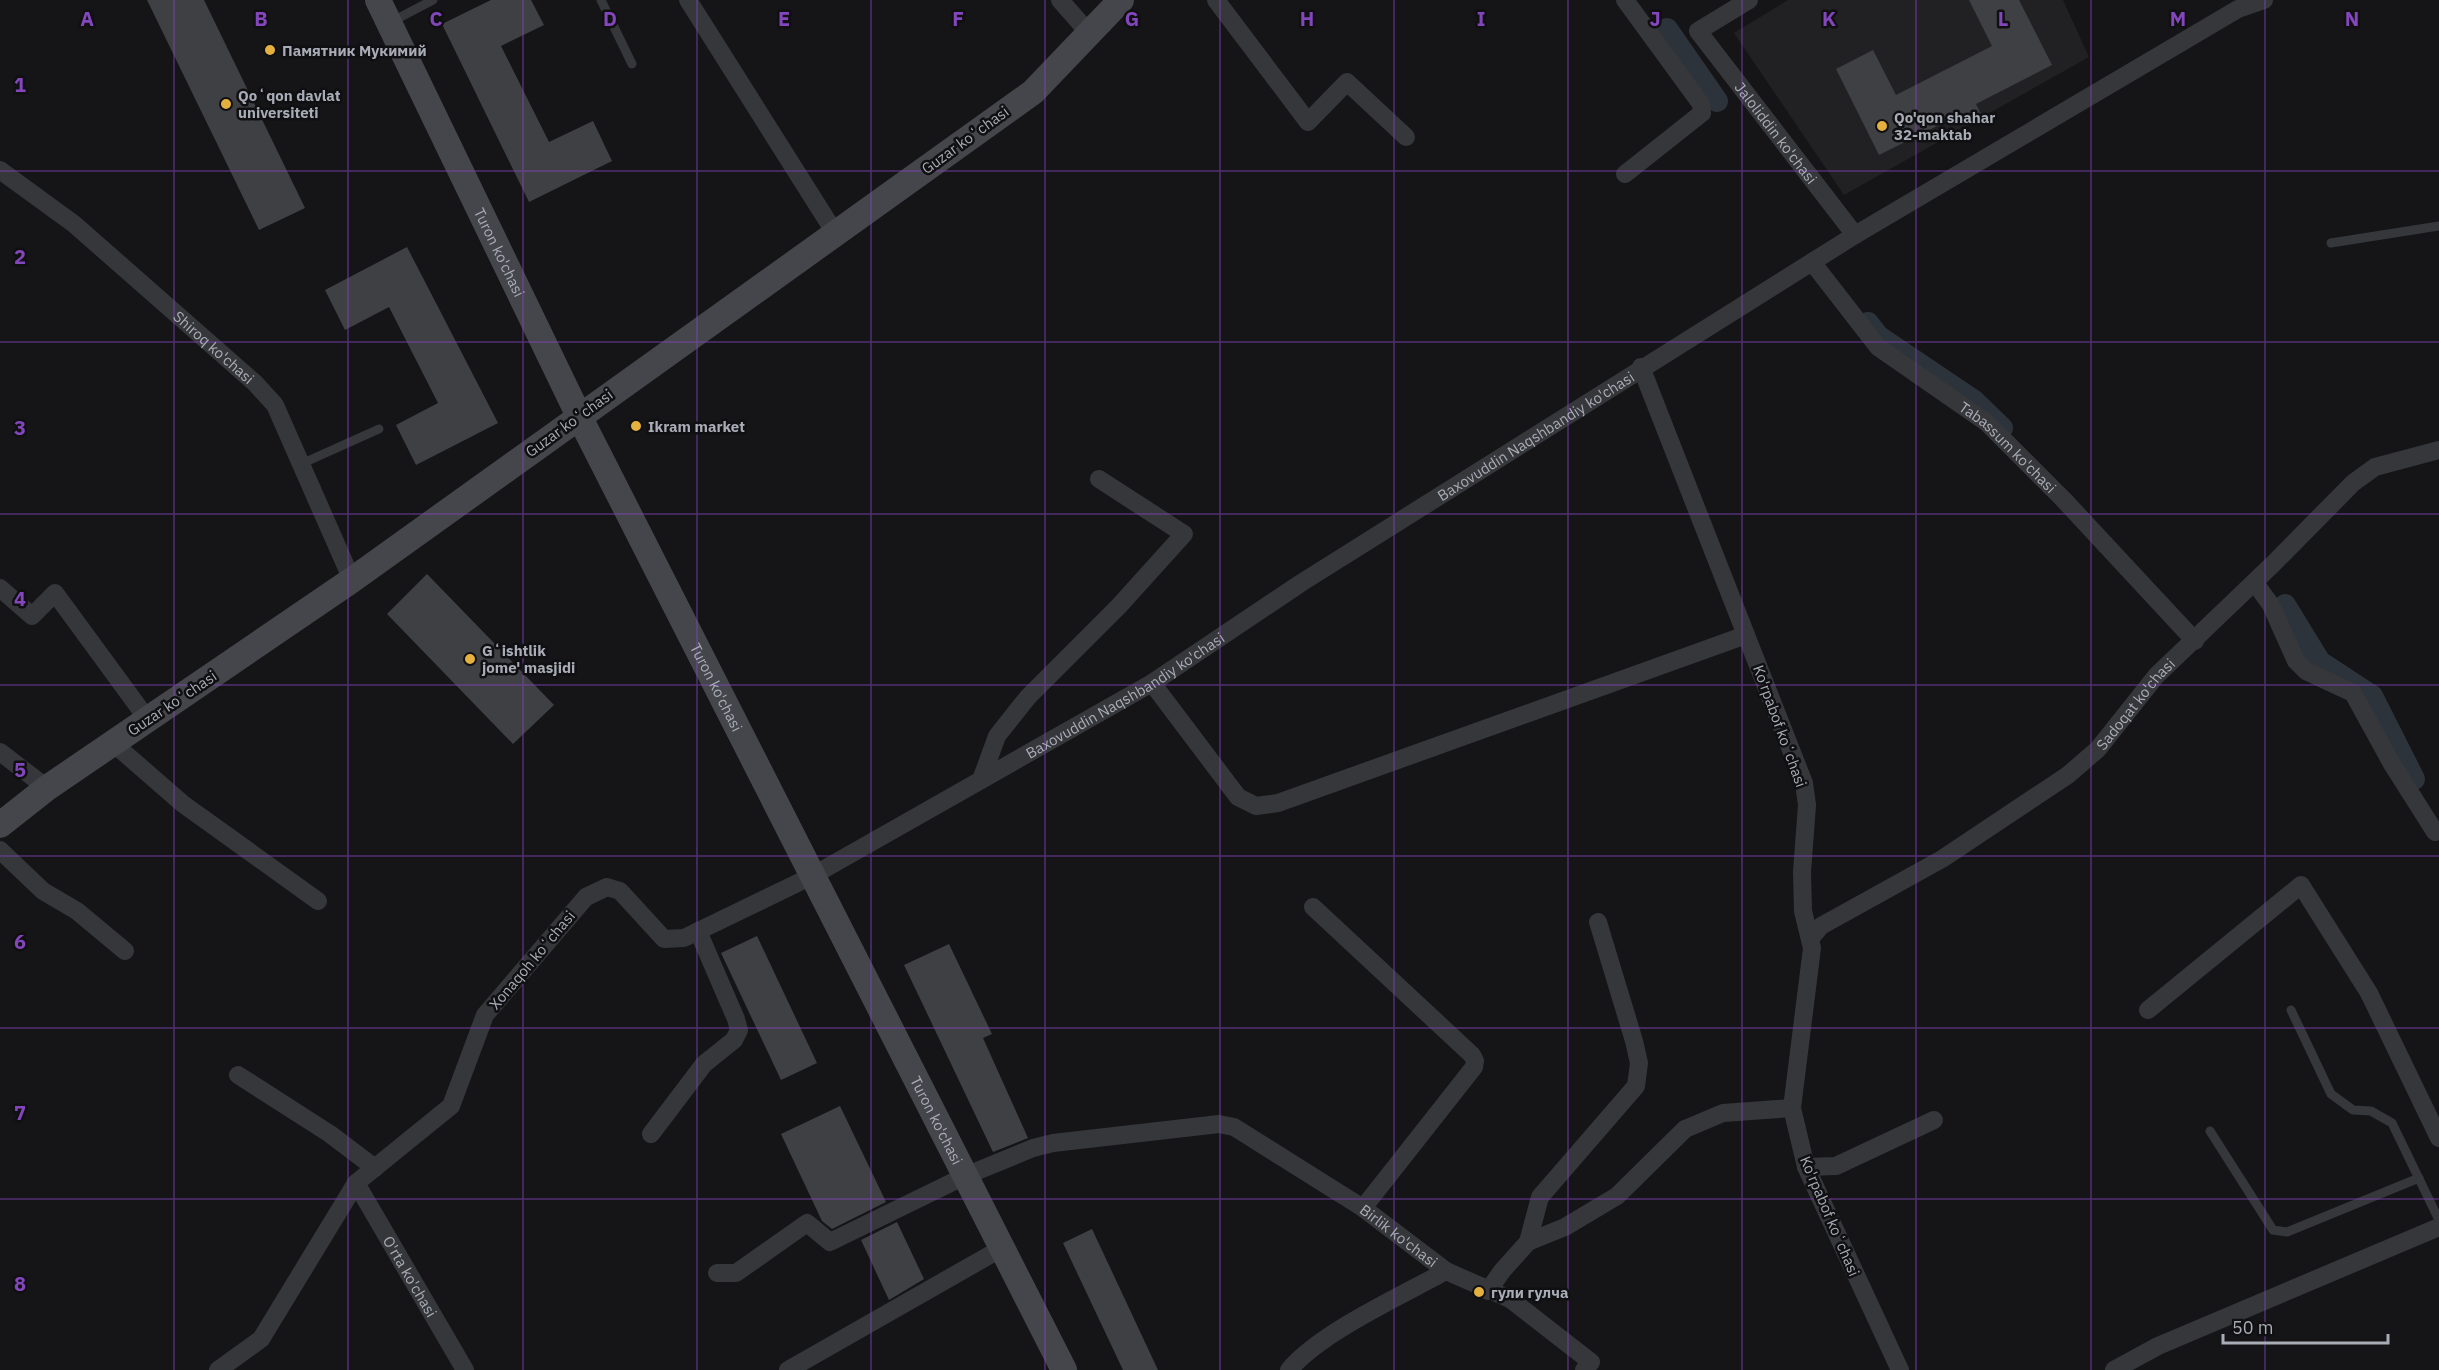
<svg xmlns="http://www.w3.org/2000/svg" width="2439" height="1370" viewBox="0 0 2439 1370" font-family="'IBM Plex Sans',sans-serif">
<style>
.built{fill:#212124}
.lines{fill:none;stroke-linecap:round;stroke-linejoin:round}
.canal{stroke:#2c333a;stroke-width:22}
.building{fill:#3f4044}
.service{stroke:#36373b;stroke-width:9}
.minor{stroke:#36373b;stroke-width:18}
.secondary{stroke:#44464b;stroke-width:26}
.grid{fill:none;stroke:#8446bd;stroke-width:1.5;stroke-opacity:0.55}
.poi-dot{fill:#e5b13e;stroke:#101012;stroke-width:2}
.labels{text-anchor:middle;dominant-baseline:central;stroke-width:5;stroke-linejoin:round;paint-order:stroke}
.poi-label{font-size:15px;font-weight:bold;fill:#a8acb6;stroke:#101012;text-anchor:start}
.street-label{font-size:15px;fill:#a8acb6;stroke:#101012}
.grid-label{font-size:20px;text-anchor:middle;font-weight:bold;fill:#8446bd;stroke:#101012;stroke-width:5;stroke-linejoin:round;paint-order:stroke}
</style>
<rect width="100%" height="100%" fill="#151517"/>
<polygon class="built" points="1788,0 2063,0 2089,57 1844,195 1734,33"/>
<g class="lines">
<g class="canal">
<polyline points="1667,29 1717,101"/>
<polyline points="1868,323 1878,336 1973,400 2002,428"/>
<polyline points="2285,605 2320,662 2372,696 2414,779"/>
</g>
</g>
<g class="building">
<polygon points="147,0 204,0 305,208 259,230"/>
<polygon points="491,0 531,0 544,25 501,46 549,142 593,121 612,161 529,202 442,24"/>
<polygon points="1969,0 2019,0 2052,65 1976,104 1982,116 1962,126 1957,116 1879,155 1836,69 1873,50 1896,95 1992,46"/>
<polygon points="407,247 498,423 416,465 396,425 438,403 389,307 345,330 325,290"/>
<polygon points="427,574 554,705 513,744 387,614"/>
<polygon points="757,936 817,1063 781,1080 721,953"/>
<polygon points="949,944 992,1034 983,1038 1028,1138 993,1152 904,965"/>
<polygon points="840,1106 886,1202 832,1229 822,1221 781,1134"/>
<polygon points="897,1222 924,1279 889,1300 861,1240"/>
<polygon points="1092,1229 1158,1370 1123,1370 1063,1243"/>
</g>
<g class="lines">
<g class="service">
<polyline points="601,0 632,64"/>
<polyline points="391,22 433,0"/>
<polyline points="2331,243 2439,226"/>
<polyline points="301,464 379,429"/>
<polyline points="2291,1010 2331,1094 2353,1110 2371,1111 2392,1123 2439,1220"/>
<polyline points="2210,1131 2273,1230 2287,1232 2419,1178"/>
</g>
<g class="minor">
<polyline points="688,0 835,233"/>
<polyline points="1060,0 1089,33"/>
<polyline points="1216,0 1308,122 1347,82 1406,137"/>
<polyline points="1625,0 1701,104 1702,113 1625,174"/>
<path id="s1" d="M1749 0 1698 31 1855 235"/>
<path id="s2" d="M0 170 74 224 255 383 275 405 352 580"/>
<path id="s3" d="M1812 262 1878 347 1986 422 2063 499 2195 641"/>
<polyline points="1641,367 1804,783 1807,805 1802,872 1803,911 1812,948 1792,1108 1806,1167 1900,1370"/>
<polyline points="2255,583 2271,605 2296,661 2306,671 2353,693 2392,764 2435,832"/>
<polyline points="0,588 32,616 55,593 148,720"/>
<polyline points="1152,683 1238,797 1256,806 1278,803 1746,635"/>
<polyline points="113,743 183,804 318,901"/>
<polyline points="0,752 47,788"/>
<polyline points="981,780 997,736 1028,697 1119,606 1184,534 1099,479"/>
<polyline points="0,850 43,891 77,911 125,951"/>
<polyline points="1313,907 1472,1055 1475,1061 1474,1067 1363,1208"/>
<path id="s4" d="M1810 939 1821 926 1942 859 2068 775 2098 749 2156 676 2273 564 2353 483 2375 467 2439 450"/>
<polyline points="2148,1010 2301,885 2369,993 2439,1138"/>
<polyline points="238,1075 330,1134 375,1168"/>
<polyline points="651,1134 704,1064 734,1040 739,1030 736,1019 698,931"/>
<polyline points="1806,1167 1836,1166 1934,1120"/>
<path id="s5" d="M356 1183 465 1370"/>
<polyline points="1528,1242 1540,1197 1636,1086 1639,1063 1634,1041 1598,922"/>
<path id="s6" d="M717 1273H736L807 1223 830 1242 965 1176 1033 1148 1053 1143 1219 1124 1234 1127 1363 1208 1446 1271 1510 1299 1591 1362 1584 1370"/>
<polyline points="1488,1291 1502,1271 1528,1242 1565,1227 1617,1196 1685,1129 1723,1113 1792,1108"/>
<path id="s7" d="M218 1370 261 1339 356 1183 451 1106 485 1015 586 897 607 887 620 891 664 939 684 938 812 876 1152 683 1301 583 1855 235 2238 9 2264 0"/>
<polyline points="788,1370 1002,1248"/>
<path d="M1289 1370C1321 1332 1401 1296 1446 1271"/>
<polyline points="2114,1370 2158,1346 2439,1227"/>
</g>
<g class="secondary">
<path id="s8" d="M378 0 579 416 1064 1370"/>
<polyline points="0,825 47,788 352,580 1033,92 1121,0"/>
</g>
</g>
<path class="grid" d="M174 0V1370M348 0V1370M523 0V1370M697 0V1370M871 0V1370M1045 0V1370M1220 0V1370M1394 0V1370M1568 0V1370M1742 0V1370M1916 0V1370M2091 0V1370M2265 0V1370M0 171H2439M0 342H2439M0 514H2439M0 685H2439M0 856H2439M0 1028H2439M0 1199H2439"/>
<g class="poi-dot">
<circle cx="270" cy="50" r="6"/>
<circle cx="226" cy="104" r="6"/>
<circle cx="1882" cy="126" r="6"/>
<circle cx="636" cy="426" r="6"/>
<circle cx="470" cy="659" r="6"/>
<circle cx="1479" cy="1292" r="6"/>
</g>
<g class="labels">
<g class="poi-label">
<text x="282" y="50">Памятник Мукимий</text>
<text x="238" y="95">Qoʻqon davlat<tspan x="238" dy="17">universiteti</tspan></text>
<text x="1894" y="117">Qo'qon shahar<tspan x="1894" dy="17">32-maktab</tspan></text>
<text x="648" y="426">Ikram market</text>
<text x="482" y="650">Gʻishtlik<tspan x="482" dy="17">jome' masjidi</tspan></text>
<text x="1491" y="1292">гули гулча</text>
</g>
<g class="street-label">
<text stroke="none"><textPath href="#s1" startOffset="188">Jaloliddin ko'chasi</textPath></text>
<text transform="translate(965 140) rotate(-36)">Guzar koʻchasi</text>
<text stroke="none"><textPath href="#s8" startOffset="280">Turon ko'chasi</textPath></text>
<text stroke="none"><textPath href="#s2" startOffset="278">Shiroq ko'chasi</textPath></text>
<text transform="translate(569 423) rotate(-36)">Guzar koʻchasi</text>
<text stroke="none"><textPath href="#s7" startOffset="1722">Baxovuddin Naqshbandiy ko'chasi</textPath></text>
<text stroke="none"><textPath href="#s3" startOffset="272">Tabassum ko'chasi</textPath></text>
<text stroke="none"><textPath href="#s8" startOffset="766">Turon ko'chasi</textPath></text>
<text stroke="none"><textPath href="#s7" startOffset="1236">Baxovuddin Naqshbandiy ko'chasi</textPath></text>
<text transform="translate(172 703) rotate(-34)">Guzar koʻchasi</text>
<text stroke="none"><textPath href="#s4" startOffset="405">Sadoqat ko'chasi</textPath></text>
<text transform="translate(1780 726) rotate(70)">Ko'rpabof koʻchasi</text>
<text transform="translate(532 960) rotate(-50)">Xonaqoh koʻchasi</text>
<text stroke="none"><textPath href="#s8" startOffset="1252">Turon ko'chasi</textPath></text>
<text transform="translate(1830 1216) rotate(67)">Ko'rpabof koʻchasi</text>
<text stroke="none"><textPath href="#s6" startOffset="760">Birlik ko'chasi</textPath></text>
<text stroke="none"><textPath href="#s5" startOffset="108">O'rta ko'chasi</textPath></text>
</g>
</g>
<g class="grid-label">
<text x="87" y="26">A</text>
<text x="261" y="26">B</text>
<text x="436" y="26">C</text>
<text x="610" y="26">D</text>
<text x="784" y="26">E</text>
<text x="958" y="26">F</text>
<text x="1132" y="26">G</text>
<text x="1307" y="26">H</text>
<text x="1481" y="26">I</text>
<text x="1655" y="26">J</text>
<text x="1829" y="26">K</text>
<text x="2003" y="26">L</text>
<text x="2178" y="26">M</text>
<text x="2352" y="26">N</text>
<text x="20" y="92">1</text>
<text x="20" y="264">2</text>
<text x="20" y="435">3</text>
<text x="20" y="606">4</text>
<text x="20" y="777">5</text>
<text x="20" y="949">6</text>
<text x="20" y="1120">7</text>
<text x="20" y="1291">8</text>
</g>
<path d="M2223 1334v9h165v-9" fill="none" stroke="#a8acb6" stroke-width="3"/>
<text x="2232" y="1334" font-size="18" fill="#a8acb6" stroke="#101012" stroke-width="4.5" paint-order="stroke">50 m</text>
</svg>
